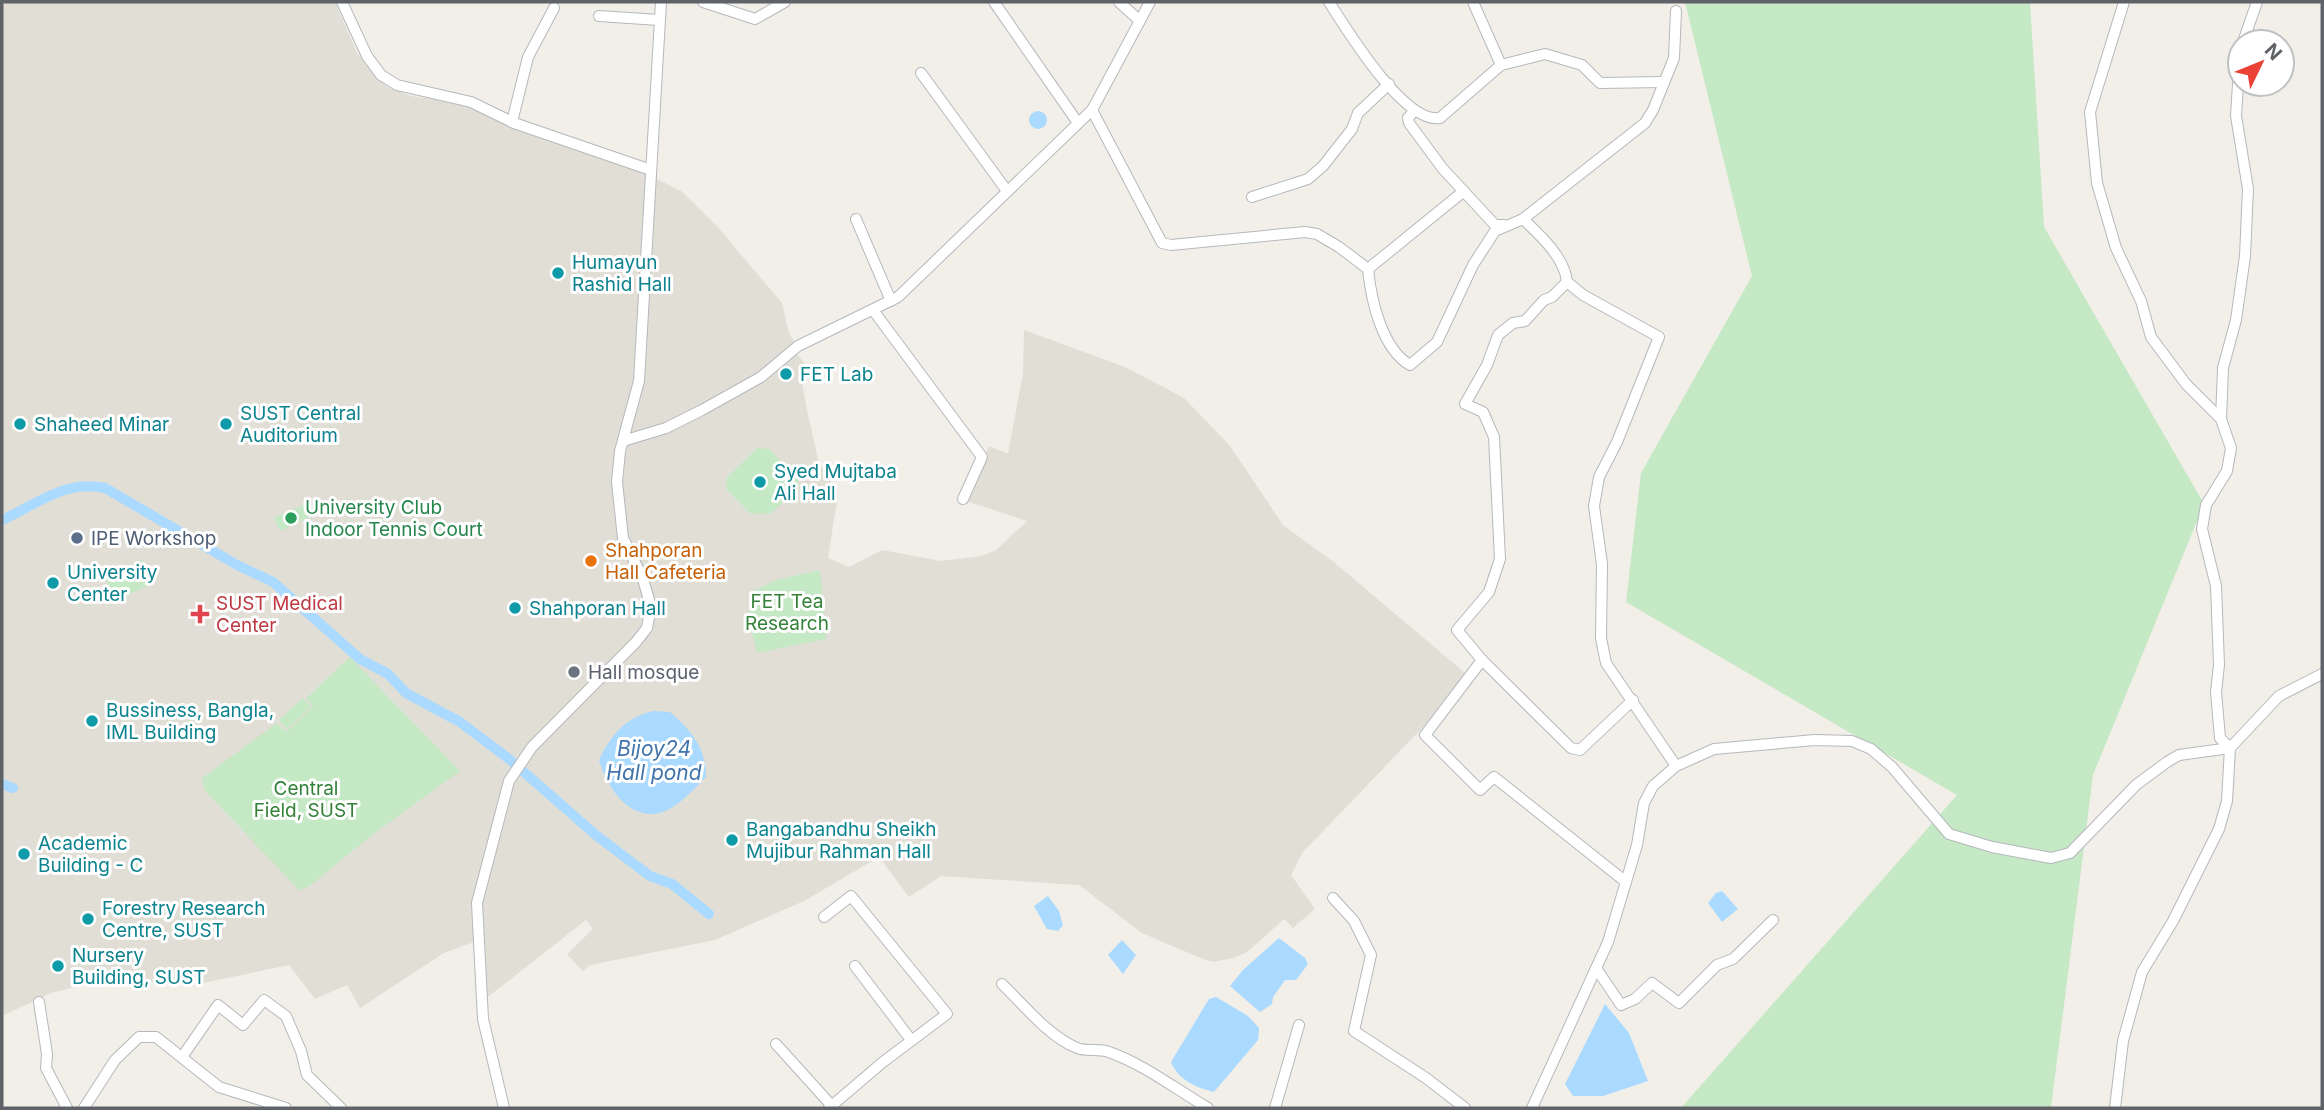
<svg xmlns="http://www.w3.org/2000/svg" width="2324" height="1110" viewBox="0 0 2324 1110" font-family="Inter,sans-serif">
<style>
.education{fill:#e1ded6}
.green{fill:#c5e8c5}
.water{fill:#aadaff}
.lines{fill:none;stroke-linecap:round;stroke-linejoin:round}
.canal{stroke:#aadaff;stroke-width:10}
.street-casing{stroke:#b5b8bc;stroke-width:12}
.street{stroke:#fff;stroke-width:10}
.culture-dot{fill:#0f9aa8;stroke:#fff;stroke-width:2.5}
.leisure-dot{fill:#2e9e5b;stroke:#fff;stroke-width:2.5}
.service-dot{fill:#5c6f8a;stroke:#fff;stroke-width:2.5}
.food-dot{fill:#e8710a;stroke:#fff;stroke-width:2.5}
.health-dot{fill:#e0444e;stroke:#fff;stroke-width:2.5}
.worship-dot{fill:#6b7280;stroke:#fff;stroke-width:2.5}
.labels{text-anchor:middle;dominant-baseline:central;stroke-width:6;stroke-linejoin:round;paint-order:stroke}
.culture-label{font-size:19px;fill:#0d838f;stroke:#fff;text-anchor:start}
.leisure-label{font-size:19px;fill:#27864d;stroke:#fff;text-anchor:start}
.service-label{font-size:19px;fill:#4e5e75;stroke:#fff;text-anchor:start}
.food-label{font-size:19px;fill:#c56008;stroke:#fff;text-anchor:start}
.park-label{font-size:19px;fill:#348238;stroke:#fff}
.health-label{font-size:19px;fill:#be3a42;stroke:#fff;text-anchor:start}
.worship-label{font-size:19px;fill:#5b616d;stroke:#fff;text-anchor:start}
.water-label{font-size:21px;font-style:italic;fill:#4174aa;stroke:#fff}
</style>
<rect width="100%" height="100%" fill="#f1efe8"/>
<polygon class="education" points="2,2 335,2 357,53 387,87 411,96 465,104 539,137 643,172 681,191 716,225 782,303 789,333 796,345 792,348 809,369 801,377 807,410 819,463 831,481 828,488 838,494 828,558 849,567 882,550 941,561 981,556 995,551 1027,521 966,501 989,446 1008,454 1023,373 1024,330 1125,367 1184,398 1230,446 1283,525 1335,563 1465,673 1423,727 1303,852 1291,875 1315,909 1293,928 1284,919 1246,953 1233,958 1213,962 1203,959 1142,933 1079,885 941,876 909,897 879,857 804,901 715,940 590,965 583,971 567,954 593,929 586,920 484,1000 482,939 444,953 360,1008 347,985 315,999 289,965 203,983 194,979 166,985 124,975 51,993 2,1016"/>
<g class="green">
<polygon points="1685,2 2030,2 2044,227 2204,504 2093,775 2051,1108 1681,1108 1957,795 1626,602 1641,473 1752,276"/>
<polygon points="757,448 769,449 798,479 798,488 770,514 749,513 726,489 727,477"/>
<polygon points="303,505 309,517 280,531 274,518"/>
<polygon points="142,560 153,583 116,601 105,578"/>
<polygon points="820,570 826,639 757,653 749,621 751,592 776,580"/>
<polygon points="350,657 460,771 372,835 307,888 299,890 211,797 204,789 202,778 277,723 286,732 313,706 306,698"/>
<polygon points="303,698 311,706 287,729 279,720"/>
</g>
<g class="water">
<circle cx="1038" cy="120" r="9"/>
<path d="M653 711 670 712C691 730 706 748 706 777 694 789 673 813 654 814 624 815 606 784 599 760 611 735 625 718 653 711Z"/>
<polygon points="1722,891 1738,909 1722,922 1708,903 1716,893"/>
<polygon points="1048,896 1059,911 1063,925 1058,931 1047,929 1034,906"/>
<polygon points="1279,938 1305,958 1308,964 1296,980 1285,980 1273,997 1272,1004 1260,1012 1230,986 1243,970"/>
<polygon points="1122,940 1136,955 1123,974 1108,955"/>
<path d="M1216 997 1248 1016 1259 1028 1258 1040 1214 1092C1197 1088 1178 1080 1171 1062L1209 999Z"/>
<polygon points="1605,1004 1629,1033 1648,1081 1603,1096 1573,1096 1565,1084"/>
</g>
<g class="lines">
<g class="canal">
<path d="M2 520C36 505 65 479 105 488L237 565 273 582 360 659 388 674 406 693 460 722 509 759 597 836 650 876 672 884 709 914"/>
<polyline points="2,784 13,788"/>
</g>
<g class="street-casing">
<g id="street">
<polyline points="342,2 367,56 381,75 397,85 471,102 514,123 651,170"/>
<polyline points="703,2 755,19 785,2"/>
<polyline points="994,2 1078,123"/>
<polyline points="1119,2 1140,21"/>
<path d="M1329 2C1347 30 1404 124 1440 118L1501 65 1545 54 1582 65 1600 83 1662 82"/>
<polyline points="1473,2 1501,65"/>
<polyline points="2124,2 2090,112 2097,183 2116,248 2141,301 2151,337 2186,384 2221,419 2231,448 2227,471 2206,505 2202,529 2216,586 2219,665 2216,692 2220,738 2230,748"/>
<polyline points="599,16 659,20"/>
<polyline points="2243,42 2257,2"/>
<polyline points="921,73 1007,191"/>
<path d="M1092 110 1162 243 1171 245 1305 232 1317 234 1339 247 1368 269C1371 300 1382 349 1410 365L1437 342 1473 265 1495 231 1523 219 1645 123 1653 110 1674 58 1676 11"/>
<polyline points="1414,111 1408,118 1409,123 1443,169 1495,225 1504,225"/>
<polyline points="512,122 528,57 554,8"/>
<polyline points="1252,197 1308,179 1323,166 1352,129 1358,113 1389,84"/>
<polyline points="856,219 891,301"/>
<path d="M1523 219C1540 235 1565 258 1567 282L1583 295 1659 337 1617 442 1599 477 1594 506 1602 564 1601 638 1606 663 1676 766"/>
<polyline points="1368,269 1464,191"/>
<polyline points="1567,282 1552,297 1544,300 1525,321 1513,323 1498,335 1487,365 1465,404 1483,412 1494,437 1500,559 1489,592 1457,630 1482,660 1425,735 1480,790 1494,777 1626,882"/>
<polyline points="873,310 982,457 963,499"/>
<polyline points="2221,419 2223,368 2236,320 2245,256 2248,189 2236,116 2240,52"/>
<polyline points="623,441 666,428 702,410 761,377 798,346 898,297 1092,110 1150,2"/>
<polyline points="1482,660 1571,748 1580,750 1633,700"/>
<polyline points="1333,898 1354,921 1371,955 1354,1031 1426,1078 1465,1108"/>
<polyline points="824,917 851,896 947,1014 883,1062 829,1108"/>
<polyline points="855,966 911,1040"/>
<polyline points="1596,968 1621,1005 1635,999 1652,983 1679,1003 1717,965 1733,959 1773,920"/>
<path d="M1002 984C1024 1005 1048 1036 1077 1048 1086 1052 1099 1048 1109 1052 1145 1065 1174 1088 1208 1108"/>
<polyline points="39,1002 47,1054 46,1068 67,1108"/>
<polyline points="776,1044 832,1106"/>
<polyline points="182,1057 218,1005 243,1025 264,1000 286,1016 301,1051 307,1075 341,1108"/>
<polyline points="84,1108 115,1060 139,1037 156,1037 219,1087 286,1108"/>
<polyline points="504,1108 483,1019 477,903 509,781 532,747 636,642 647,628 651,607 643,579 623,538 617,482 620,451 639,381 661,2"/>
<polyline points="1275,1108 1299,1025"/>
<polyline points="1532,1108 1608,942 1637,845 1644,803 1653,786 1676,766 1714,749 1815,740 1852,741 1871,749 1892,767 1949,834 1992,847 2051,858 2070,853 2136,785 2167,762 2179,755 2230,748"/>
<polyline points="2115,1108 2123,1041 2142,972 2173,921 2219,829 2227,801 2230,748 2279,696 2322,674"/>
</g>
</g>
<use href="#street" class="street"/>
</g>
<g class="culture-dot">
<circle cx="558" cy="273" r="7"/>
<circle cx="786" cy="374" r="7"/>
<circle cx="20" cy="424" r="7"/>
<circle cx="226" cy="424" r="7"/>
<circle cx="760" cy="482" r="7"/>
<circle cx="53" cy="583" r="7"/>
<circle cx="515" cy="608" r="7"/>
<circle cx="92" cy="721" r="7"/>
<circle cx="732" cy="840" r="7"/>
<circle cx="24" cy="854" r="7"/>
<circle cx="88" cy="919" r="7"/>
<circle cx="58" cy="966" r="7"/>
</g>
<circle class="leisure-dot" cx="291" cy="518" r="7"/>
<circle class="service-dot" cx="77" cy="538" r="7"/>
<circle class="food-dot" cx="591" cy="561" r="7"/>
<path class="health-dot" d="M196.5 603.5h7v7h7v7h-7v7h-7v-7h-7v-7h7z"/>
<circle class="worship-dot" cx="574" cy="672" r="7"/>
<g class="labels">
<g class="culture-label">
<text x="572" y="262">Humayun<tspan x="572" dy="22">Rashid Hall</tspan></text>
<text x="800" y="374">FET Lab</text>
<text x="240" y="413">SUST Central<tspan x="240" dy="22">Auditorium</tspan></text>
<text x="34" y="424">Shaheed Minar</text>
<text x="774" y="471">Syed Mujtaba<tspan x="774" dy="22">Ali Hall</tspan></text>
<text x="67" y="572">University<tspan x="67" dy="22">Center</tspan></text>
<text x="529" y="608">Shahporan Hall</text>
<text x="106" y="710">Bussiness, Bangla,<tspan x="106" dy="22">IML Building</tspan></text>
<text x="746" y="829">Bangabandhu Sheikh<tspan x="746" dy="22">Mujibur Rahman Hall</tspan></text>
<text x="38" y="843">Academic<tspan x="38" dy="22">Building - C</tspan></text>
<text x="102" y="908">Forestry Research<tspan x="102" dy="22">Centre, SUST</tspan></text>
<text x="72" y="955">Nursery<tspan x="72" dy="22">Building, SUST</tspan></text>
</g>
<g class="leisure-label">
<text x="305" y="507">University Club<tspan x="305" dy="22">Indoor Tennis Court</tspan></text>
</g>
<g class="service-label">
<text x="91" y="538">IPE Workshop</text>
</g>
<g class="food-label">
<text x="605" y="550">Shahporan<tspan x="605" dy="22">Hall Cafeteria</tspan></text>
</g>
<g class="park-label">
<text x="787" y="601">FET Tea<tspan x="787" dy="22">Research</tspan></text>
<text x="306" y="788">Central<tspan x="306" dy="22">Field, SUST</tspan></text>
</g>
<g class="health-label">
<text x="216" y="603">SUST Medical<tspan x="216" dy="22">Center</tspan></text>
</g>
<g class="worship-label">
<text x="588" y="672">Hall mosque</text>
</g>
<g class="water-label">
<text x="654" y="748">Bijoy24<tspan x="654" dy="24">Hall pond</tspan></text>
</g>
</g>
<rect width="2324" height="1110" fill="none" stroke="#5f6368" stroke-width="7"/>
<g transform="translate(2261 63) rotate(47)"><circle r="33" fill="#ffffff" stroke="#bfc1c3" stroke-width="2"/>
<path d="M0-5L12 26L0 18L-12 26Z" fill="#ea4335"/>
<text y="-10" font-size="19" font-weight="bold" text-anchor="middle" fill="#5f6368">N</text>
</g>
</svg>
